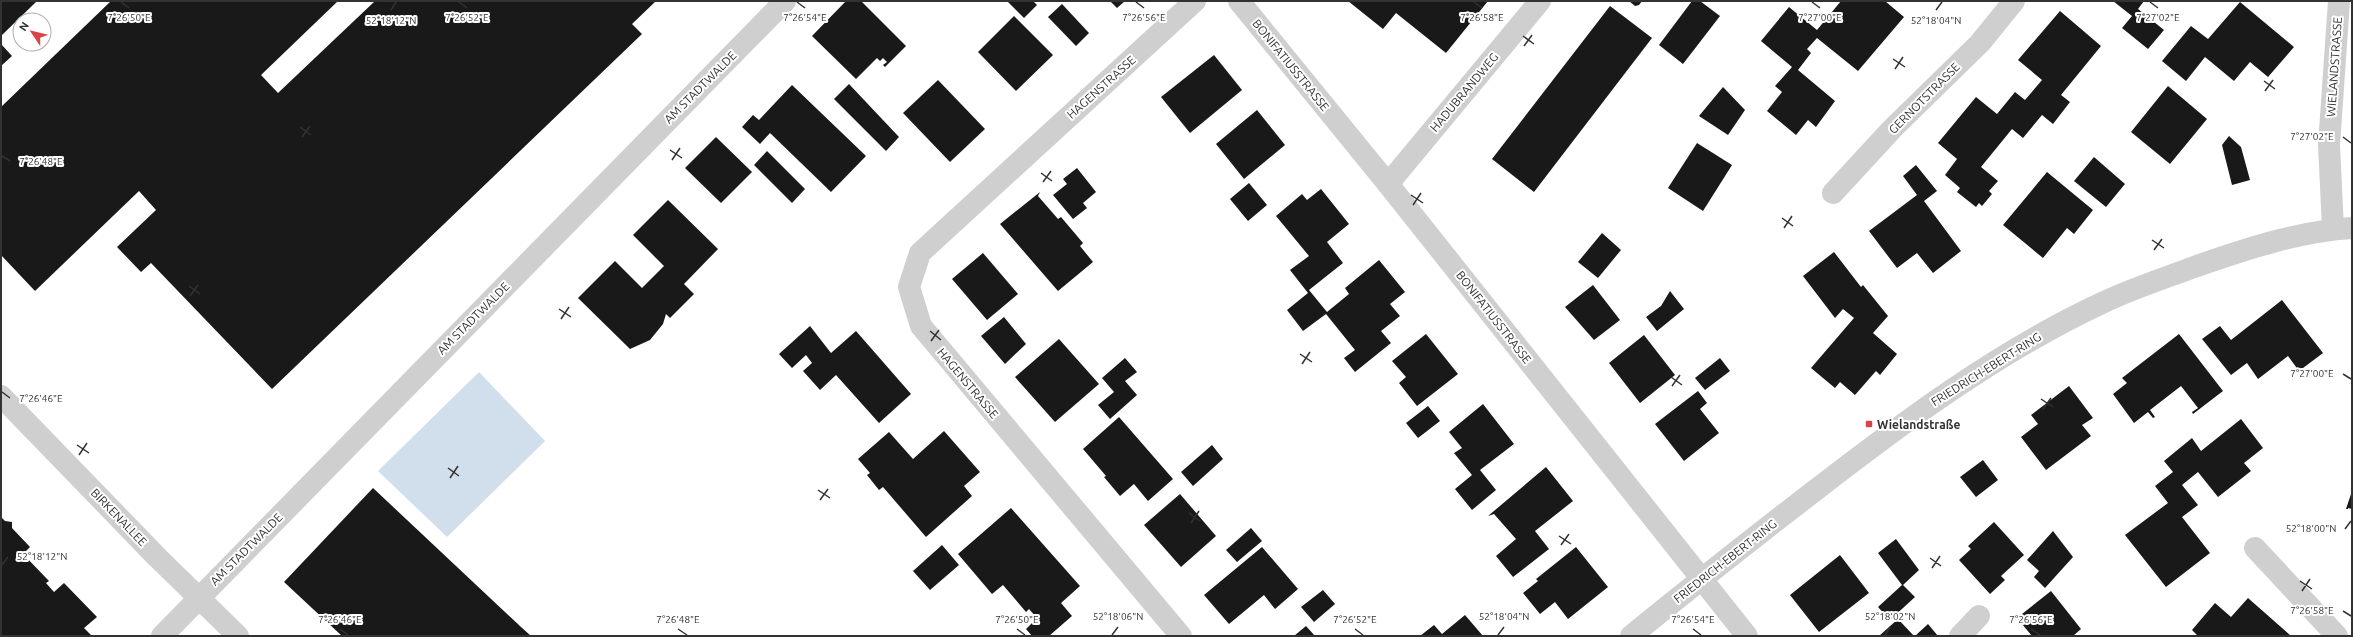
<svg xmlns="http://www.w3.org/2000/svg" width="2353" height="637" viewBox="0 0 2353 637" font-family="Ubuntu,sans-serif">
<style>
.water{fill:#d0dfeb}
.building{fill:#191919}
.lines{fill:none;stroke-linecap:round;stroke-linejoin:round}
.minor{stroke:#cfcfcf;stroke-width:22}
.ticks{fill:none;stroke:#323232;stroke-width:1.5}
.poi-dot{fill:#d94447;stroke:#fff;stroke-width:1.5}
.labels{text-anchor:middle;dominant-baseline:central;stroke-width:4;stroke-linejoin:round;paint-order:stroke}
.street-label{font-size:12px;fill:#323232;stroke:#fff}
.poi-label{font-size:12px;font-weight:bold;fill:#323232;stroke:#fff;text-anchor:start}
.ticks-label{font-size:10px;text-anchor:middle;fill:#323232;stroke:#fff;stroke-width:4;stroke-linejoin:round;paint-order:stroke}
</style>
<rect width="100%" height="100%" fill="#fff"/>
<polygon class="water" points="479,372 545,441 447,537 378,471"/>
<g class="building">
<polygon points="1,1 37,1 1,36"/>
<polygon points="111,1 338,1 261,75 278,93 375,1 656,1 632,24 642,34 272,389 151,263 141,272 117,247 156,210 139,191 35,291 1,255 1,107"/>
<polygon points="846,1 861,1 906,46 885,67 883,65 887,62 883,58 880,61 877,58 856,79 812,36"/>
<polygon points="1007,1 1033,1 1037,5 1024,18"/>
<polygon points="1110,1 1125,1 1117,8"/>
<polygon points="1348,1 1488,1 1446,53 1396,13 1383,29"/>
<polygon points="1629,1 1642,1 1639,5 1635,6"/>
<polygon points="1692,1 1700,1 1720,16 1683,64 1659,45"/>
<polygon points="1841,1 1885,1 1904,17 1858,71 1817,38 1807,49 1811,53 1798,70 1835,101 1816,127 1808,120 1796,135 1767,111 1782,92 1775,86 1792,67 1761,41 1789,7 1817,30"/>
<polygon points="2113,1 2144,1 2138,9 2164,30 2148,49 2122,28 2132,16"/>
<polygon points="2240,2 2294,47 2268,77 2250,62 2234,81 2205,57 2186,81 2162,61 2191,26 2208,39"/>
<polygon points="1062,4 1089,33 1076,46 1048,17"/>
<polygon points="1610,6 1652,38 1534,192 1492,159"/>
<polygon points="2060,11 2101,46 2061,95 2070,102 2053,124 2042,115 2023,138 2012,129 1981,167 1998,181 1989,191 1992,194 1982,206 1979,203 1976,207 1957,192 1960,188 1945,175 1957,159 1938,143 1976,97 1997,114 2015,92 2025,100 2042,80 2018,60"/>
<polygon points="1014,16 1053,55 1016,91 978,52"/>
<polygon points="1,44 12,56 1,66"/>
<polygon points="1214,55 1242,90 1190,133 1161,97"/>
<polygon points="938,80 985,129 950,162 903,113"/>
<polygon points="849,84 899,137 886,151 834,99"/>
<polygon points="792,85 866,156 831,192 770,133 760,144 742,127 753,115 759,120"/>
<polygon points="2168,86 2207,119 2170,164 2131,132"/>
<polygon points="1723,87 1745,110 1728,135 1699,116"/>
<polygon points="1257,110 1285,145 1244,179 1216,144"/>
<polygon points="2229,136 2241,147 2250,180 2232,185 2222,145"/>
<polygon points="716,137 752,172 721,203 685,168"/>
<polygon points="1697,143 1732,165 1703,211 1668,188"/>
<polygon points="767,151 805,189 792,203 754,165"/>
<polygon points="2094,157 2125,184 2106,207 2074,181"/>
<polygon points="1916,165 1937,191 1924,201 1961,251 1933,273 1917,253 1897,268 1869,231 1917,195 1903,176"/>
<polygon points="1077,168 1096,192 1083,203 1087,208 1073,219 1053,195 1067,184 1063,179"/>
<polygon points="2047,172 2093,210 2074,234 2067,228 2043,258 2003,225"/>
<polygon points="1249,183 1267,205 1248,221 1230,199"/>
<polygon points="1321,189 1349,224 1327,242 1343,263 1309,290 1327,312 1349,294 1345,288 1379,260 1405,292 1390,304 1400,316 1381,331 1391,343 1355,372 1344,358 1355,350 1326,314 1303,331 1287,310 1308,293 1290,270 1309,256 1276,216 1302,194 1307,200"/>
<polygon points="1040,192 1038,196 1058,219 1061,217 1083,243 1080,246 1093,262 1058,291 1000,224"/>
<polygon points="668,200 718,249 684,284 694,294 670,318 666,314 663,324 650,340 630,349 578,298 615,261 642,288 664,266 633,235"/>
<polygon points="1602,233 1621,250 1598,278 1578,262"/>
<polygon points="1834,252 1861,287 1863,285 1888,316 1873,333 1897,354 1880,375 1876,371 1855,395 1840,382 1835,388 1811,368 1854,318 1843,309 1835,318 1803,276"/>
<polygon points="983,253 1018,294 987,320 952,279"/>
<polygon points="1593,285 1620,320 1594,340 1565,307"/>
<polygon points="1670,291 1684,309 1657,331 1646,317 1661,306"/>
<polygon points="2282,300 2323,353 2299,371 2288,356 2258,379 2247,363 2231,375 2202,339 2220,326 2231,340"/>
<polygon points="1004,317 1026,344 1005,364 981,336"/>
<polygon points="810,326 831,353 856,331 911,394 879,423 836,375 820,390 803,371 812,363 806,355 792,368 779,354"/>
<polygon points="1426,334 1458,374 1417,406 1399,383 1406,377 1392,361"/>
<polygon points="2179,334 2223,391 2193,414 2192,412 2198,408 2181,386 2150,410 2155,417 2153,418 2148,412 2134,423 2113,394 2127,383 2122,378"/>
<polygon points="1644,335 1675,375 1640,403 1609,363"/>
<polygon points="1059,339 1099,384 1055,422 1015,377"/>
<polygon points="1125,358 1137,372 1125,381 1137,395 1110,419 1098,405 1114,392 1102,378"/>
<polygon points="1720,358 1730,371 1705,390 1695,378"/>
<polygon points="2069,386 2093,418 2082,425 2091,436 2046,470 2021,437 2038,424 2031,415"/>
<polygon points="1698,391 1707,403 1700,409 1719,433 1684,461 1655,424"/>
<polygon points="1483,404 1514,444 1480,470 1496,490 1472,510 1455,489 1472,475 1454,453 1462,448 1449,432"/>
<polygon points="1428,406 1440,421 1418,438 1406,423"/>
<polygon points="1119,417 1173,479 1148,501 1134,484 1120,496 1104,477 1106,476 1083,449"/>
<polygon points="2241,419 2263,448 2244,463 2251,471 2218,497 2198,472 2182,485 2198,505 2182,517 2210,553 2166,587 2125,535 2168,503 2155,486 2173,472 2164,461 2192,438 2201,451"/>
<polygon points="944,431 980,472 964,486 972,496 926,537 883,487 879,490 867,475 870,473 858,459 889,432 913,459"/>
<polygon points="1212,445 1223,459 1193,486 1181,472"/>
<polygon points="1983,460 1998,480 1976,497 1960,477"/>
<polygon points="1546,467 1573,501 1535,531 1549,549 1513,577 1496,556 1516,539 1494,514 1488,516"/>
<polygon points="373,488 521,627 531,636 342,636 284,582"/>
<polygon points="2352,491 2352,509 2348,508 2348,509 2346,509"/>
<polygon points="1180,494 1216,536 1181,567 1144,525"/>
<polygon points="1011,508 1080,586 1061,603 1072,616 1049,636 1032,636 1026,629 1037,618 1029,609 1026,612 1003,585 992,594 958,554"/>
<polygon points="1,517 5,521 12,522 12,528 30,547 23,554 49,581 46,583 54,592 64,583 97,617 84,628 92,636 1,636"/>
<polygon points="1994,522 2024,555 2001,576 2005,580 1990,594 1959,560 1971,549 1968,546"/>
<polygon points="1251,528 1262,541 1237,562 1226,550"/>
<polygon points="2053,531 2073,557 2045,588 2034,577 2039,571 2027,560"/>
<polygon points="1896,539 1919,570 1903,585 1915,597 1890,620 1878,607 1902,585 1878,553"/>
<polygon points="942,545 959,565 930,590 913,571"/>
<polygon points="1262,547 1298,589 1275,609 1264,595 1229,624 1204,595"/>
<polygon points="1576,547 1608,587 1568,619 1555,602 1540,614 1523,593 1538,581 1536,579"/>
<polygon points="1840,555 1869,593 1819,632 1790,595"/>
<polygon points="1323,590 1335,604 1314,622 1301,607"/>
<polygon points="2051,591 2081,629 2073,636 2032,636 2017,618"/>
<polygon points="2248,598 2291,636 2198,636 2192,630 2215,603 2231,617"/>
<polygon points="1465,615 1483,636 1420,636 1434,625 1442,634"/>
<polygon points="1898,619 1914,636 1879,636"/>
<polygon points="1928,624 1938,636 1915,636"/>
<polygon points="1306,626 1315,636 1294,636"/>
</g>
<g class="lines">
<g class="minor">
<polyline points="1239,1 1388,184 1747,636"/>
<polyline points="1388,184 1540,1"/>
<polyline points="1833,193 1892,129 1980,43 2014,1"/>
<polyline points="2333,229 2329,145 2339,1"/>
<polyline points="1,396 157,557 238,636"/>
<polyline points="2255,548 2337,636"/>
<polyline points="162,636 785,1"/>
<polyline points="1181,636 921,326 909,287 920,253 1195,1"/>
<path d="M1631 636C1691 587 1752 539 1813 492 1905 421 1997 352 2102 303 2133 288 2165 278 2197 266 2246 249 2300 231 2352 228"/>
<polyline points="1960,636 1979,616"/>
</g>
</g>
<path class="ticks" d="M121 2 129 8M459 2 467 8M797 2 805 8M1136 2 1144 8M1474 2 1482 8M1812 2 1820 8M2150 2 2158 8M391 10 396 2M1936 10 1942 2M1523 36 1534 44M1524 46 1532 35M1893 59 1905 67M1895 69 1903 57M2264 81 2275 89M2265 91 2273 80M300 127 311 135M302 137 310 126M2343 137 2351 143M670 150 682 158M2 156 10 161M672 160 680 148M1041 173 1052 181M1043 182 1051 171M1411 195 1423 203M1413 205 1421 193M1782 218 1793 226M1784 228 1792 216M2152 240 2164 248M2154 250 2162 239M189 286 200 294M190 296 198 285M559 309 571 317M561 319 569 307M930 331 941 340M931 341 939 330M1300 354 1312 362M1302 364 1310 352M2343 374 2351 379M1671 377 1682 385M1672 386 1680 375M2 392 10 398M2041 399 2053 407M2043 409 2051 398M77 445 89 453M79 455 87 443M448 468 459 476M450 478 458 466M818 490 830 498M820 500 828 489M1189 513 1200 521M1191 523 1199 511M2345 529 2351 521M1559 536 1571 544M1561 545 1569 534M1930 558 1941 566M2 565 8 557M1932 568 1940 556M2300 581 2312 589M2302 591 2310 579M2343 611 2351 616M340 629 348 635M678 629 687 635M1017 629 1025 635M1355 629 1363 635M1693 629 1701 635M2031 629 2040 635M1112 635 1118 627M1498 635 1504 627M1885 635 1890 627"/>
<rect class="poi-dot" x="1865" y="420" width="8" height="8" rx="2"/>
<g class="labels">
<g class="street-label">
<text transform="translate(1291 65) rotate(51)">BONIFATIUSSTRASSE</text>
<text transform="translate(2334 67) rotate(-86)">WIELANDSTRASSE</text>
<text transform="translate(700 87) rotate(-45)">AM STADTWALDE</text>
<text transform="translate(1101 87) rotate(-42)">HAGENSTRASSE</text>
<text transform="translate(1464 92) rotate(-50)">HADUBRANDWEG</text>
<text transform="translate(1924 98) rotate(-45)">GERNOTSTRASSE</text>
<text transform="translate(1494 317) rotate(52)">BONIFATIUSSTRASSE</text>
<text transform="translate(473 318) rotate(-45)">AM STADTWALDE</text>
<text transform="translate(1986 369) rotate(-32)">FRIEDRICH-EBERT-RING</text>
<text transform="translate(968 383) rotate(50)">HAGENSTRASSE</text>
<text transform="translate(119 517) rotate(46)">BIRKENALLEE</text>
<text transform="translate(246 549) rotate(-45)">AM STADTWALDE</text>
<text transform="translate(1725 561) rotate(-38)">FRIEDRICH-EBERT-RING</text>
</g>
<g class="poi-label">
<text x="1877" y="424">Wielandstraße</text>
</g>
</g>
<g class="ticks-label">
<text x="129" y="21">7°26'50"E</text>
<text x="467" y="21">7°26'52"E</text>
<text x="805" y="21">7°26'54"E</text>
<text x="1144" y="21">7°26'56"E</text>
<text x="1482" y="21">7°26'58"E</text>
<text x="1820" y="21">7°27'00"E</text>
<text x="2158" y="21">7°27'02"E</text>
<text x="391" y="24">52°18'12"N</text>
<text x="1936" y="24">52°18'04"N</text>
<text x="2312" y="140">7°27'02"E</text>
<text x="41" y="165">7°26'48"E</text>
<text x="2312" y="377">7°27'00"E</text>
<text x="41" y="402">7°26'46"E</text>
<text x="2311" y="532">52°18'00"N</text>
<text x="42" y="560">52°18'12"N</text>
<text x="2312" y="614">7°26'58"E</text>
<text x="1118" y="620">52°18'06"N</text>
<text x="1504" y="620">52°18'04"N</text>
<text x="1890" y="620">52°18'02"N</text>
<text x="340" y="623">7°26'46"E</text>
<text x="678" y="623">7°26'48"E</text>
<text x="1017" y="623">7°26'50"E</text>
<text x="1355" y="623">7°26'52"E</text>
<text x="1693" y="623">7°26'54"E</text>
<text x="2031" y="623">7°26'56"E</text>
</g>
<rect width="2353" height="637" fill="none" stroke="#323232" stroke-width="4"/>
<g transform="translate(32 32) rotate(305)"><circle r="19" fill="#ffffff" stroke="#adadad"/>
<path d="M0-3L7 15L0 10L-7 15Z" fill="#d94447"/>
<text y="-6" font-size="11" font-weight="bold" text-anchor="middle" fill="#323232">N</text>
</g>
</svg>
